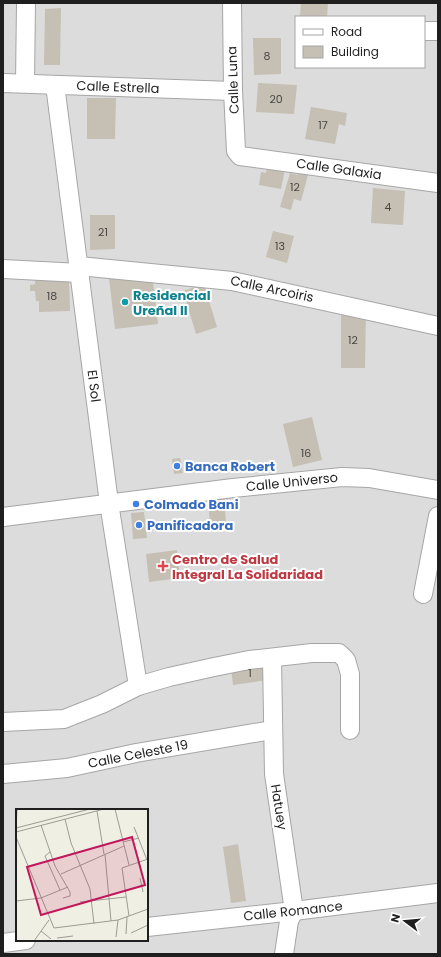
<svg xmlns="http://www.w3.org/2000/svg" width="441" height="957" viewBox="0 0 441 957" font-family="Poppins,sans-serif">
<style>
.residential{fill:#dddcdc;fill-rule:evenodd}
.building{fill:#c5bfb4}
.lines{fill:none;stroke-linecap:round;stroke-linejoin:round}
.minor-casing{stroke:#a6a6a6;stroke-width:20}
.minor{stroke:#fff;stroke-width:18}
.culture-dot{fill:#0f9aa8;stroke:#fff;stroke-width:1.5}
.shop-dot{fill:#3f7fe0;stroke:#fff;stroke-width:1.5}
.health-dot{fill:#e0444e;stroke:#fff;stroke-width:1.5}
.labels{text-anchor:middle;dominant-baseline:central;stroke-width:4;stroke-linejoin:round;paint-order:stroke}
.number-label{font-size:11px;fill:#484744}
.street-label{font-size:13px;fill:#1f1f1f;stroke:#fff}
.culture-label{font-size:13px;font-weight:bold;fill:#0d838f;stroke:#fff;text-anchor:start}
.shop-label{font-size:13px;font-weight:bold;fill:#366cbe;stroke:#fff;text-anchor:start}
.health-label{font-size:13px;font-weight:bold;fill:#be3a42;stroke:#fff;text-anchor:start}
.inset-road{fill:none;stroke:#9c9c95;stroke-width:1}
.view{fill:#c2185b;fill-opacity:0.15;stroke:#c2185b;stroke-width:2}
.inset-edge{fill:none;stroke:#1f1f1f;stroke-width:2}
</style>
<rect width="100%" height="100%" fill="#f0efe4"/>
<path class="residential" d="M3 3H438V954H3ZM296 17H424V67H296ZM17 810H147V940H17Z"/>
<g class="building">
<polygon points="301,3 328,3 327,17 300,16"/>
<polygon points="61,8 60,65 44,65 45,9"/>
<polygon points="253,38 281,38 281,74 254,75"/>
<polygon points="258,83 297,85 294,114 256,112"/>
<polygon points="87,98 116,98 115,139 87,139"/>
<polygon points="311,107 347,113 345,126 339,124 335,144 305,139"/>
<polygon points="267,165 285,169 281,189 259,185 261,172 266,173"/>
<polygon points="299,172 308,175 301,201 294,199 291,210 280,207 290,173 298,175"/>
<polygon points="373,188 405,191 403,225 371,223"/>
<polygon points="90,215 115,215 115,249 90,250"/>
<polygon points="273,231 294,236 287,263 266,257"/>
<polygon points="152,274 158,324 115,329 109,278"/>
<polygon points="69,278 70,311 39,312 39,301 36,301 35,291 30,291 30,285 35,284 35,280"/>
<polygon points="204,284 217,327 196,334 183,291"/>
<polygon points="341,311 366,312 365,368 341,368"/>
<polygon points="312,417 322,460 293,467 283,424"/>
<polygon points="180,458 183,473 174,474 172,459"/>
<polygon points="224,497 226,523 210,524 208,498"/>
<polygon points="144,512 147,538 133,539 131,513"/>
<polygon points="177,550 180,578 149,582 146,554"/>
<polygon points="266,662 268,680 233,685 231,667"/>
<polygon points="238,844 246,901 231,903 223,847"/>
</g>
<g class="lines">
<g class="minor-casing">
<g id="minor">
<polyline points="232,3 233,91 236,151 240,156 438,183"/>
<polyline points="424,31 438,31"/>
<polyline points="3,83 233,91"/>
<polyline points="25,83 26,3"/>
<polyline points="55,85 109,503 138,686"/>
<polyline points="79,266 232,281 438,326"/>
<polyline points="3,269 80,273"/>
<polyline points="3,517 233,488 342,477 369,478 438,490"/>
<polyline points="423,594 438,516"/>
<polyline points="272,658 274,774 294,911 289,921 284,954"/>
<polyline points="3,722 64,719 102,704 138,686 169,677 214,667 249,660 312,653 339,653 346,660 350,674 350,730"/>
<polyline points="3,774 67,768 136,753 272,730"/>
<polyline points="147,927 294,911 438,893"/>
<polyline points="3,943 26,940"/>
</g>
</g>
<use href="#minor" class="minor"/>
</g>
<circle class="culture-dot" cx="125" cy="302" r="4"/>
<g class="shop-dot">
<circle cx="177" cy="466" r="4"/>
<circle cx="136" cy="504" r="4"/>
<circle cx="139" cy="525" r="4"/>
</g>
<path class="health-dot" d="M161 560h4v4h4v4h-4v4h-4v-4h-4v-4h4z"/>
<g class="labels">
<g class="number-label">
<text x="267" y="56">8</text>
<text x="276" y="99">20</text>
<text x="323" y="125">17</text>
<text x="295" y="187">12</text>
<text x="388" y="207">4</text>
<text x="103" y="232">21</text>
<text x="280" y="246">13</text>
<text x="52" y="296">18</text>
<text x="353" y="340">12</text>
<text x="306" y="453">16</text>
<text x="250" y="673">1</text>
</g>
<g class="street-label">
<text transform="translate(233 80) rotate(-92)">Calle Luna</text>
<text transform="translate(118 87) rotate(2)">Calle Estrella</text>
<text transform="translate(339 169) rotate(8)">Calle Galaxia</text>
<text transform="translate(272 289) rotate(12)">Calle Arcoiris</text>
<text transform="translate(94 386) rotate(83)">El Sol</text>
<text transform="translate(292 482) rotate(-6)">Calle Universo</text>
<text transform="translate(138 754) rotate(-11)">Calle Celeste 19</text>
<text transform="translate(279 807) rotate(81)">Hatuey</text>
<text transform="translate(293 911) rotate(-6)">Calle Romance</text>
</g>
<g class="culture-label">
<text x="133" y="295">Residencial<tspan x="133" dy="15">Ureñal II</tspan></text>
</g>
<g class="shop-label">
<text x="185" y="466">Banca Robert</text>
<text x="144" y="504">Colmado Bani</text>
<text x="147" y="525">Panificadora</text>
</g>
<g class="health-label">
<text x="172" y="559">Centro de Salud<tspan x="172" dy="15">Integral La Solidaridad</tspan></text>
</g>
</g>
<g transform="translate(16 809)">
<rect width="132" height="132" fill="#f0efe4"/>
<path class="inset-road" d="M99 0 113 56M81 2 88 45M49 10 55 34 74 80 78 115M25 16 39 57 54 83V87L47 89M118 18 131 51M0 19 1 0M0 19 74 0M0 23 88 0M0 28 38 119 102 111 132 100M107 33 123 29M34 43 29 47 44 81M89 45 95 112M45 65 108 37M124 69 127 83M0 92 25 89 52 78M64 93 110 88M113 107 106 59 132 50M25 122 35 130M115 124 132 116M110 125 111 108M100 128 102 111M41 129 57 127M18 132 33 111"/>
<path class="view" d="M116 28 129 76 25 106 11 58Z"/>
<rect width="132" height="132" class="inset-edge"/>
</g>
<rect width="441" height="957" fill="none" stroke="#1f1f1f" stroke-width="8"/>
<rect x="295" y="16" width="130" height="52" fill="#ffffff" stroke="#a5a5a5"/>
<rect x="303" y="29" width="20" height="6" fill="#ffffff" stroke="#a5a5a5"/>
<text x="331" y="36" font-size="12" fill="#1f1f1f">Road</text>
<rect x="303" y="46" width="20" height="12" fill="#c5bfb4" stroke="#a5a5a5"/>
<text x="331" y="56" font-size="12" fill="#1f1f1f">Building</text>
<g transform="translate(405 921) rotate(286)" stroke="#ffffff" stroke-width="3" paint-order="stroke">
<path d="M0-3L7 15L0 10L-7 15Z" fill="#1f1f1f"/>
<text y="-6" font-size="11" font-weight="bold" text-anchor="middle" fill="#1f1f1f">N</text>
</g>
</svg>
